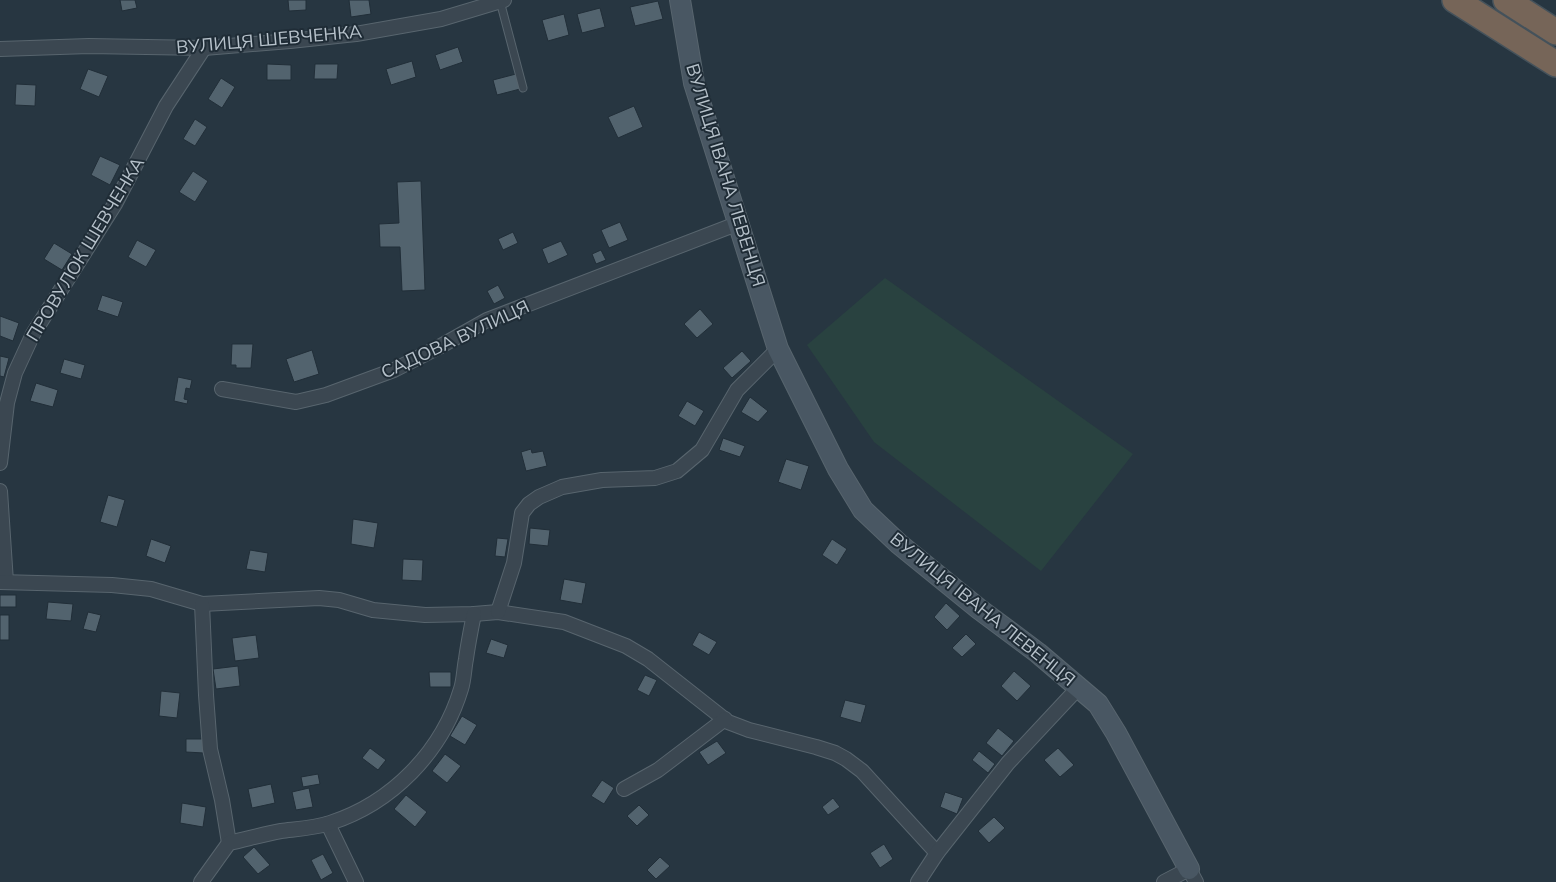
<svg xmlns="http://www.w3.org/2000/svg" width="1556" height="882" viewBox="0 0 1556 882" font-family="Mulish,sans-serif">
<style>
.green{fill:#294240}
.building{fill:#52636e;stroke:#212e38}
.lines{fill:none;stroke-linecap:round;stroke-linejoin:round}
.lane-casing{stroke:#58656e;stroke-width:9}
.street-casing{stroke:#58656e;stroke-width:16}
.secondary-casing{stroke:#58656e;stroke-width:22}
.highway-casing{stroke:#45525b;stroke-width:28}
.lane{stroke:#3b4751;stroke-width:7}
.street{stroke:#3b4751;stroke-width:14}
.secondary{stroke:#495763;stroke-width:20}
.highway{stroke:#766558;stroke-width:25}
.labels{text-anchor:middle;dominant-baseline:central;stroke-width:4;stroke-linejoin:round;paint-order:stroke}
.street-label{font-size:18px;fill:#b7c2cb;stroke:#1f2c36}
</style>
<rect width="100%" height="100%" fill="#273641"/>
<polygon class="green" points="885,278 1133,454 1041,571 874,442 807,345"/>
<g class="building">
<polygon points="120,0 135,0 137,8 122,11"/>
<polygon points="288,0 306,0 306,10 289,11"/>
<polygon points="349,0 369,0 371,14 351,17"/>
<polygon points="658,1 663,19 635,26 630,7"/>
<polygon points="600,8 605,27 582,33 577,14"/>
<polygon points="564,14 569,35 548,41 542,20"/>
<polygon points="458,47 463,62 440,70 435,55"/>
<polygon points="412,61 416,77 391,85 386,69"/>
<polygon points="267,64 291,65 291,80 267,80"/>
<polygon points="315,64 338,64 337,79 314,79"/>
<polygon points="88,69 108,76 99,97 80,89"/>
<polygon points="516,74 520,89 497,95 493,80"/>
<polygon points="221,78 235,87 222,108 208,99"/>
<polygon points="16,84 36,85 35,106 15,105"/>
<polygon points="634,106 643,127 618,138 608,117"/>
<polygon points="195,119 207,127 195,146 183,139"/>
<polygon points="100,156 120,165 110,185 91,175"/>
<polygon points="193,171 208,181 195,202 179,192"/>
<polygon points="421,181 425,290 402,291 400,247 380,247 379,224 399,223 397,182"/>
<polygon points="620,222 628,240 609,248 601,230"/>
<polygon points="513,232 518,243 503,250 498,239"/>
<polygon points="137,240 156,250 146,267 128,257"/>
<polygon points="561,241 568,255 548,264 542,249"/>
<polygon points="54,243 72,254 62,270 44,259"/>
<polygon points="601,250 606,260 596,264 592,254"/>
<polygon points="498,285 505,298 494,304 487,291"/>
<polygon points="102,295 123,302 118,317 97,310"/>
<polygon points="700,309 713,324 697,338 684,324"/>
<polygon points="0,316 19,323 13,341 0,336"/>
<polygon points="232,344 253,344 251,368 236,368 236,365 231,365"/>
<polygon points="312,350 319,374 294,382 286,359"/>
<polygon points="742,351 751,361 732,378 723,368"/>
<polygon points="0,356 9,358 4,377 0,376"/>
<polygon points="64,359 85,365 81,379 60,373"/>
<polygon points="178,377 192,380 190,389 186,388 184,399 188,400 187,404 174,401"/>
<polygon points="36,383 58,390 53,407 30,401"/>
<polygon points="750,397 768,411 758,422 741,412"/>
<polygon points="687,401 704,411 695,426 678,416"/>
<polygon points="723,438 745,446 740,457 719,450"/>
<polygon points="531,449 532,453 543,451 547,466 526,471 521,452"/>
<polygon points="786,459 809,466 801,490 778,482"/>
<polygon points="108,495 125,500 117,527 100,522"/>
<polygon points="353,519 378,523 374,548 351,544"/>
<polygon points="530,528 550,530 548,546 529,544"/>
<polygon points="497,538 508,539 505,557 495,556"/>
<polygon points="151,539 171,546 165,563 146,556"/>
<polygon points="832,539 847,549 837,565 822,555"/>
<polygon points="250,550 268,553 265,572 246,569"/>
<polygon points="403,559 423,560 422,581 402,580"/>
<polygon points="564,579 586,583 582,604 560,600"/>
<rect x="0" y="595" width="16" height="12"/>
<polygon points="48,602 73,604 71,621 46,619"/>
<polygon points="946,603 960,616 947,630 934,617"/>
<polygon points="88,612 101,615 96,632 83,629"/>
<rect x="0" y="615" width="9" height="25"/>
<polygon points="699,632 717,642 709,655 692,645"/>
<polygon points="966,634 976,644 962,657 952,648"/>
<polygon points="256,635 259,658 235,661 232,638"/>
<polygon points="491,639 508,645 504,658 486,653"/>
<polygon points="238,666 240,686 216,689 213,669"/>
<polygon points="1014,671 1031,686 1017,701 1001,686"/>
<polygon points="429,672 451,672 451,687 430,687"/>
<polygon points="645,675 657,680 649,696 637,690"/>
<polygon points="161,691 180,693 177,718 159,716"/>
<polygon points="845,700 866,705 861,723 840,717"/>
<polygon points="462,716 477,725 465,745 450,736"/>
<polygon points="998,728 1014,741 1002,756 986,743"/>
<polygon points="186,739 204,739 204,753 186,752"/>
<polygon points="717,741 726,753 708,765 699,752"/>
<polygon points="370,748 386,760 378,770 362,758"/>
<polygon points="1058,748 1074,765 1060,777 1044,760"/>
<polygon points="979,751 995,764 988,773 972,760"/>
<polygon points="445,754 461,766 447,783 432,771"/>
<polygon points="318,774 320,784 303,787 301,777"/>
<polygon points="602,780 614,788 604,804 591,796"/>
<polygon points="271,784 275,803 252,808 248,789"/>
<polygon points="309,788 313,807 296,810 292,792"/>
<polygon points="945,792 963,798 957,814 940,807"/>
<polygon points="406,795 427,812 415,827 394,809"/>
<polygon points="833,798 840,807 828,815 822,807"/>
<polygon points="182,803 206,807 203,827 180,823"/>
<polygon points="639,805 649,815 637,826 627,816"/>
<polygon points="994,817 1005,828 989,843 978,831"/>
<polygon points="884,844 893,859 880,868 870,853"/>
<polygon points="254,847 270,865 258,874 243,857"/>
<polygon points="323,854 333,873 321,880 311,860"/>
<polygon points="660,857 670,866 656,879 647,870"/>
</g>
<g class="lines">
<g class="lane-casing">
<polyline id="lane" points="500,1 523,88"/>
</g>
<g class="street-casing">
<g id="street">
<polyline points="0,49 89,46 204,48 290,41 356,34 441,19 504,0"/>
<polyline points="222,389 296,402 326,395 394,370 439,347 487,320 739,223"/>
<polyline points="0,463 7,403 15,373 33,334 115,204 166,106 204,48"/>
<polyline points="0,491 6,582"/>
<polyline points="0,582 112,585 151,589 202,604 319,598 339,600 373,610 425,615 474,614 498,612 564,622 626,646 648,659 728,722 749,730 816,747 835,753 846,759 862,771 937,853"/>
<polyline points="202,604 206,695 210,749 222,800 229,843"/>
<polyline points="498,612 514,563 522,513 529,504 539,497 562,487 602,480 655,478 677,471 702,450 737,390 778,349"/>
<polyline points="624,789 658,770 725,719"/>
<polyline points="328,824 356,882"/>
<path d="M201 882 229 843C247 839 264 834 281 831 297 829 315 828 330 823 392 803 442 752 461 689 464 680 464 669 466 659 468 644 471 629 474 614"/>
<polyline points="918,882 937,853 1008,763 1079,687"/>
<polyline points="1164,882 1189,869 1196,882"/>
</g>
</g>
<g class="secondary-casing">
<polyline id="secondary" points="680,0 694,83 778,349 838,469 863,510 899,544 979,609 1038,653 1098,704 1116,733 1189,869"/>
</g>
<g class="highway-casing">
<g id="highway">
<polyline points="1455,0 1556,64"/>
<polyline points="1506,0 1556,32"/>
</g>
</g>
<use href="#lane" class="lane"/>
<use href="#street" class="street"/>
<use href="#secondary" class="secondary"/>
<use href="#highway" class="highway"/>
</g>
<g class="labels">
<g class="street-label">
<text transform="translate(269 39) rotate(-5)">ВУЛИЦЯ ШЕВЧЕНКА</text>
<text transform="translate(726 175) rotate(73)">ВУЛИЦЯ ІВАНА ЛЕВЕНЦЯ</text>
<text transform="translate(85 249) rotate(-59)">ПРОВУЛОК ШЕВЧЕНКА</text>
<text transform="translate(455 339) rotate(-25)">САДОВА ВУЛИЦЯ</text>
<text transform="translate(983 609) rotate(39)">ВУЛИЦЯ ІВАНА ЛЕВЕНЦЯ</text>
</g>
</g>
</svg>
